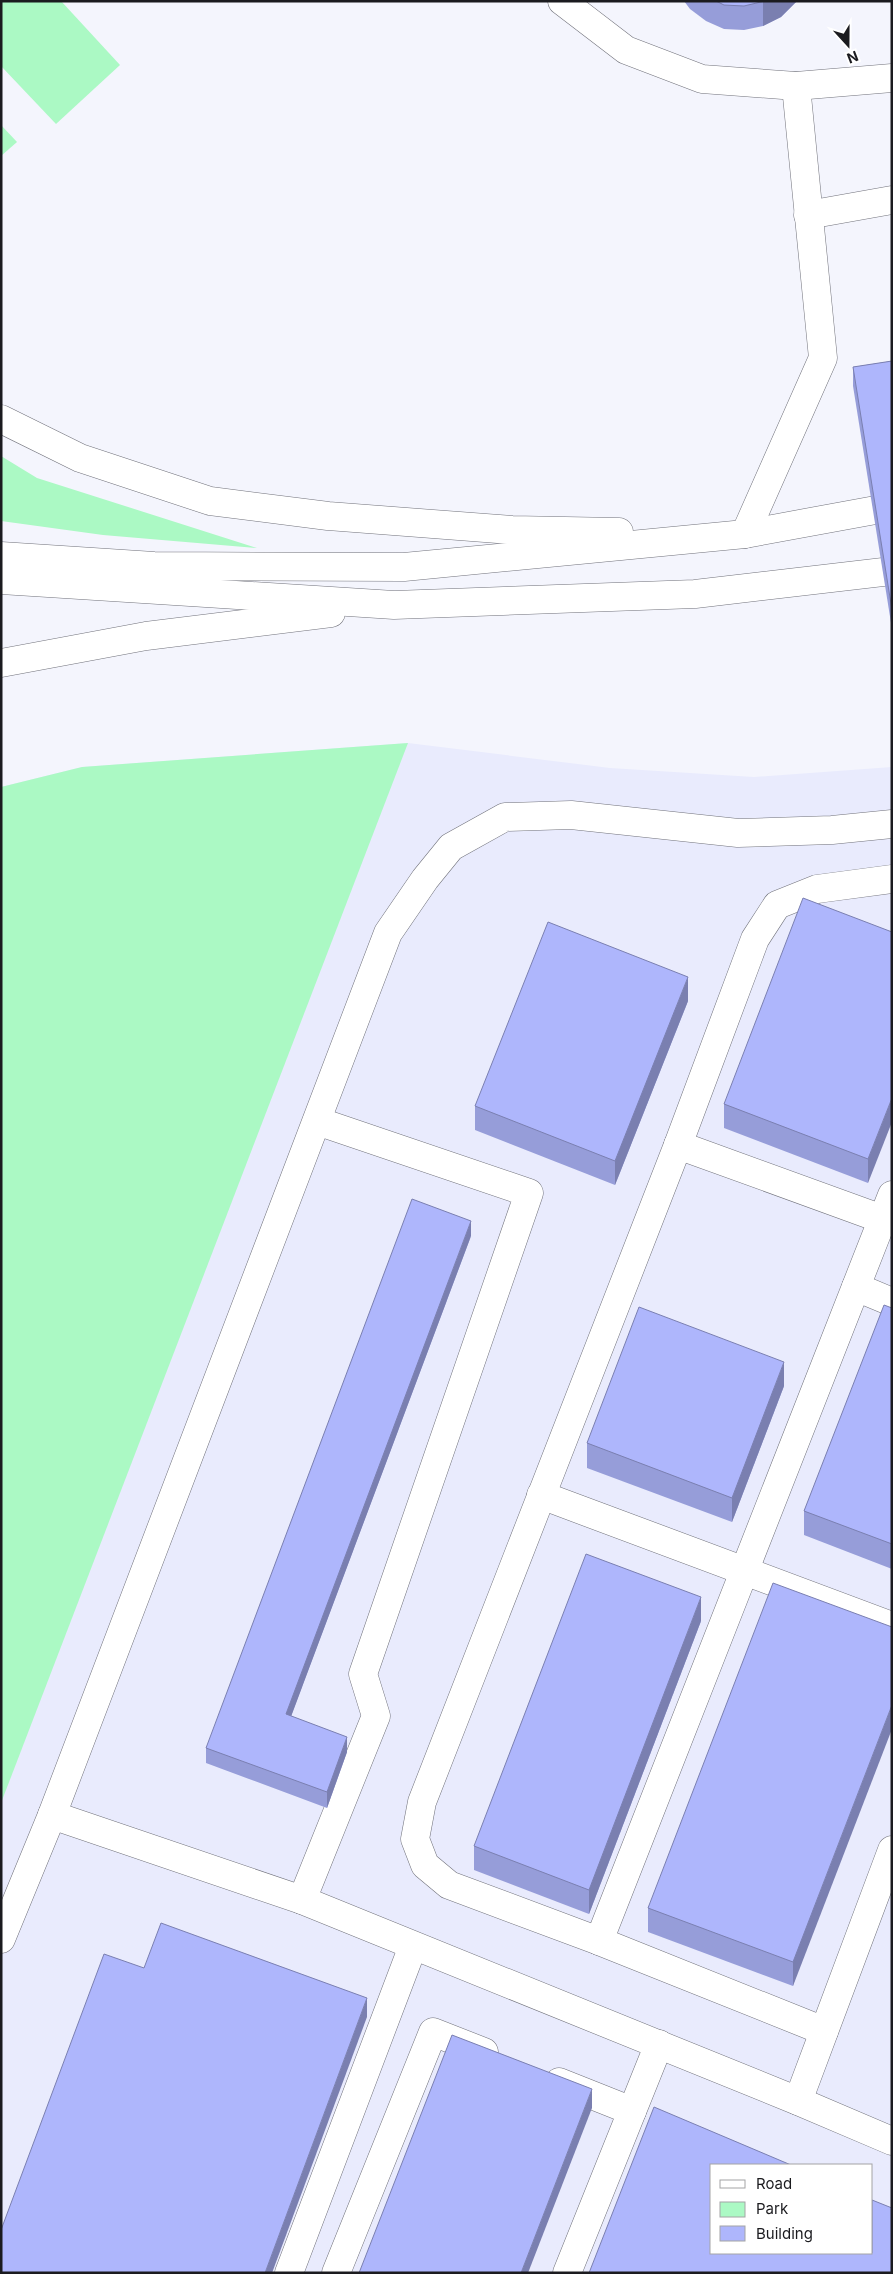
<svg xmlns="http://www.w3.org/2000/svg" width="893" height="2274" viewBox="0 0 893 2274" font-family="Inter,sans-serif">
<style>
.built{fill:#e9ebfd;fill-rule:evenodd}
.green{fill:#abf9c4}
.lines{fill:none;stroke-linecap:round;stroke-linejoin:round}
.street-casing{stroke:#71727b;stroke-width:29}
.secondary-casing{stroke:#71727b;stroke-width:29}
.highway-casing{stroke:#71727b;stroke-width:29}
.street{stroke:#fff;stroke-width:28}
.secondary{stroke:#fff;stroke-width:28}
.highway{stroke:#fff;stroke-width:28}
.wall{fill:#969dd9}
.shaded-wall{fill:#7a7fb0}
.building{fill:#aeb6fc;stroke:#7a7fb0}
</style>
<rect width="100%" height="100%" fill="#f4f5fd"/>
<path class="built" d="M408 743 610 768 754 777 892 767V2273H1V787L82 767ZM712 2165H872V2253H712Z"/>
<g class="green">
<polygon points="1,1 61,1 120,65 56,124 1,66"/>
<polygon points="1,125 17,142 1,156"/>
<polygon points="1,456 37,478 257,548 103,535 1,521"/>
<polygon points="408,743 1,1803 1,787 82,767"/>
</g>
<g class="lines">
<g class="street-casing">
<g id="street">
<polyline points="562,1 626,50 702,79 796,86 892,78"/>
<polyline points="808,215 892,200"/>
<polyline points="745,534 823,358 796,86"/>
<polyline points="678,1145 882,1219"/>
<polyline points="856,1287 892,1302"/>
<polyline points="541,1495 892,1626"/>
<polyline points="302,1900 376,1716 363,1674 529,1193 317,1121"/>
<polyline points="599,1941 892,1195"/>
<polyline points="824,2031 599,1941 449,1885 425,1865 415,1839 422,1802 678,1145 755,939 777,905 817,889 892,879"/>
<polyline points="559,2082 632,2111"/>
<polyline points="798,2101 892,1850"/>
<polyline points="289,2273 413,1946"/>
<polyline points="336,2273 433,2032 484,2052"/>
<polyline points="567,2273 659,2044"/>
</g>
</g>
<g class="secondary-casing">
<g id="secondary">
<polyline points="52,1815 302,1900 798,2101 892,2141"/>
<polyline points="1,1939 52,1815 388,933 425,879 451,847 505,817 571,815 738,833 832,830 892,824"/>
</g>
</g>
<g class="highway-casing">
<g id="highway">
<polyline points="1,419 80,458 210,501 328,516 512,530 619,532"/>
<polyline points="1,556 154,566 404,567 745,534 892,507"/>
<polyline points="1,580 394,605 695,594 892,571"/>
<polyline points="1,663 146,636 331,613"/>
</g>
</g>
<use href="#street" class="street"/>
<use href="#secondary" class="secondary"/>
<use href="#highway" class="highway"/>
</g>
<g class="wall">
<polygon points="684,1 797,1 781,17 763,26 744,30 724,29 706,21 690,9"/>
<polygon points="892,361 892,629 853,386 853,367"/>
<polygon points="892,932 868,1183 724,1128 724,1104"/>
<polygon points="688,1001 615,1185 475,1130 475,1106"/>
<polygon points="471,1236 291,1716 347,1752 327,1808 206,1763 206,1748"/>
<polygon points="892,1308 892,1569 804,1535 804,1511"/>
<polygon points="784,1386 732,1522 587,1468 587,1443"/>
<polygon points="701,1621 589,1914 474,1870 474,1846"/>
<polygon points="892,1627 793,1986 648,1932 648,1908"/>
</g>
<g class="shaded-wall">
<polygon points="765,1 797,1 781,17 763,26 763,2"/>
<polygon points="688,977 688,1001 615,1185 615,1161"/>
<polygon points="892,1098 892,1122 868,1183 868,1159"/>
<polygon points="471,1221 471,1236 286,1730 286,1714"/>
<polygon points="784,1362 784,1386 732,1522 732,1498"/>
<polygon points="701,1597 701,1621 589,1914 589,1890"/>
<polygon points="892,1705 892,1729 793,1986 793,1962"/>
<polygon points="347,1737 347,1752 327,1808 327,1792"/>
<polygon points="367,1998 367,2017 272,2273 265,2273"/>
<polygon points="592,2089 592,2108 528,2273 521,2273"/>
</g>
<g class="building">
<polygon points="716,1 765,1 744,6 724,5"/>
<polygon points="892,361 892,610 853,367"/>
<polygon points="803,898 892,932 892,1098 868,1159 724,1104"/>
<polygon points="548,922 688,977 615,1161 475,1106"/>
<polygon points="412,1199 471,1221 286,1714 347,1737 327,1792 206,1748"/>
<polygon points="884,1305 892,1308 892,1544 804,1511"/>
<polygon points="639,1307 784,1362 732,1498 587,1443"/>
<polygon points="586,1554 701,1597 589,1890 474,1846"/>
<polygon points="773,1583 892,1627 892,1705 793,1962 648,1908"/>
<polygon points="161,1923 367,1998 265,2273 1,2273 1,2230 104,1954 144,1968"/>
<polygon points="452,2035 592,2089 521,2273 359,2273"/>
<polygon points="654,2107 791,2165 712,2165 712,2253 872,2253 872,2200 892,2208 892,2273 589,2273"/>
</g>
<rect width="893" height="2274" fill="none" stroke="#1b1b1f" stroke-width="5"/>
<rect x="710" y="2164" width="162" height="90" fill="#ffffff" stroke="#a4a4a5"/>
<rect x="720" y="2180" width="25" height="8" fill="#ffffff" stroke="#a4a4a5"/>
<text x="756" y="2189" font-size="15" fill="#1b1b1f">Road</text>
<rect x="720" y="2202" width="25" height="15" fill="#abf9c4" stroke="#a4a4a5"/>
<text x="756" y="2214" font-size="15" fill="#1b1b1f">Park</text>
<rect x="720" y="2226" width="25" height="15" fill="#aeb6fc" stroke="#a4a4a5"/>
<text x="756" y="2239" font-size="15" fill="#1b1b1f">Building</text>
<g transform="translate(848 45) rotate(159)" stroke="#ffffff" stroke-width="4" paint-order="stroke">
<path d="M0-4L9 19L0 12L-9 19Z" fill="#1b1b1f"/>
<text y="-8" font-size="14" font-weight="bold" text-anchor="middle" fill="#1b1b1f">N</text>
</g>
</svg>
